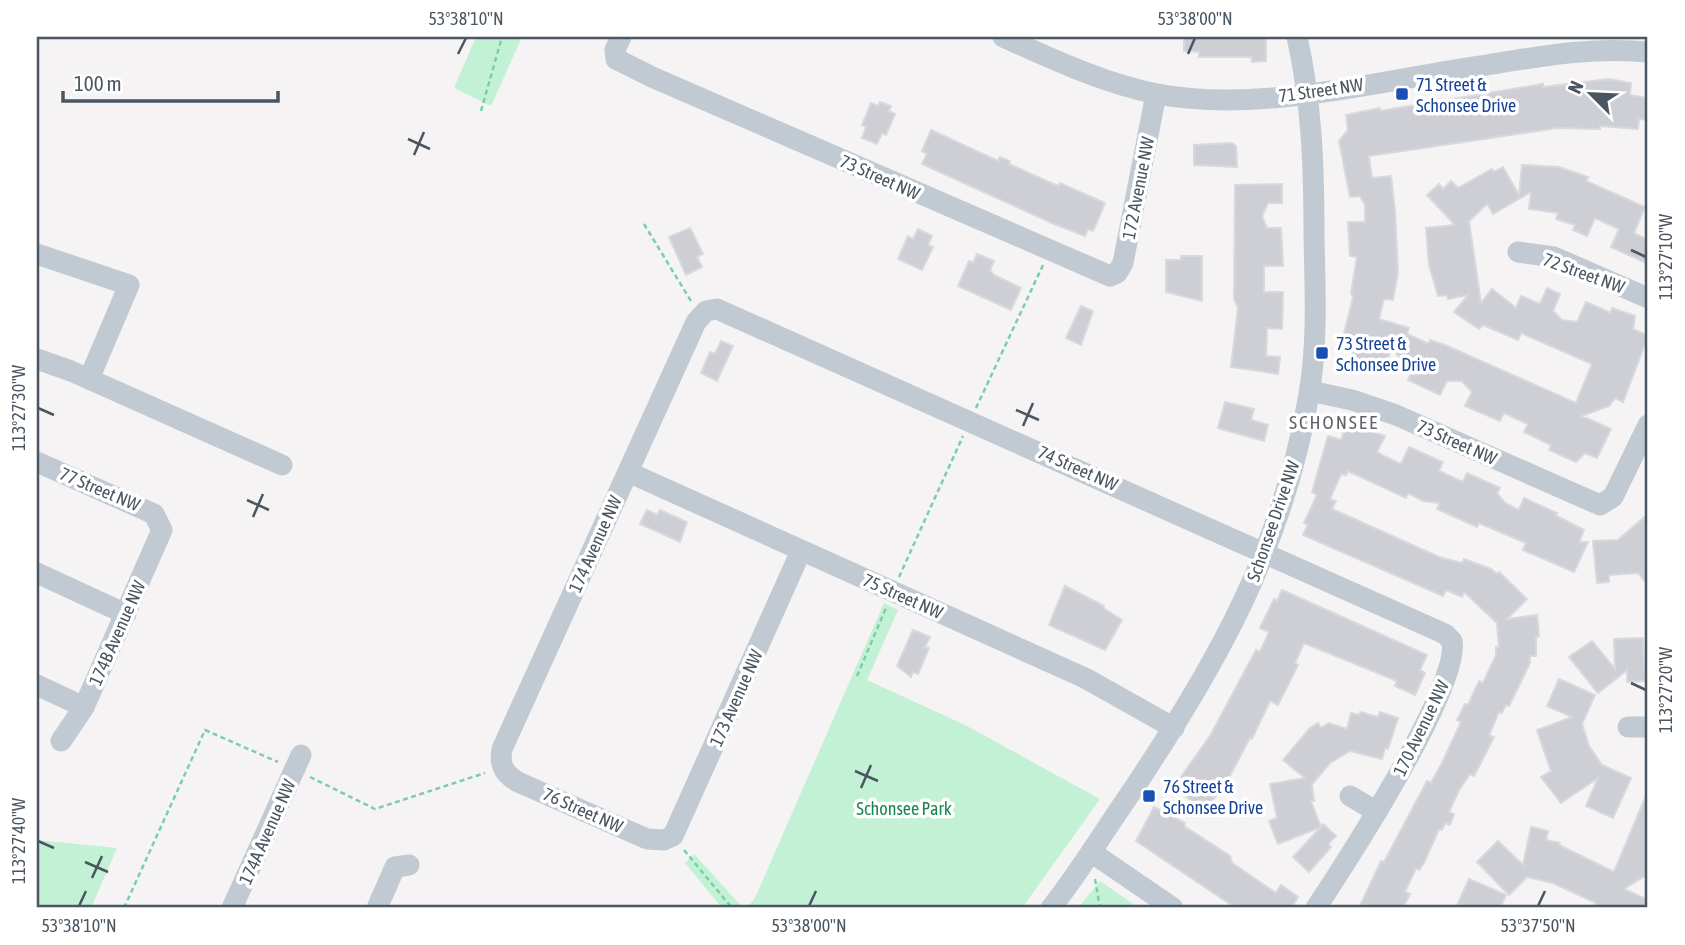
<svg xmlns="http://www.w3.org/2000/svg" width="1685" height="945" viewBox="0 0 1685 945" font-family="'Asap Condensed',sans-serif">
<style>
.green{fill:#c3f1d5}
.building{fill:#cdcfd5;stroke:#d7d9de;stroke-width:2}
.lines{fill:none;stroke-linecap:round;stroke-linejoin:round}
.path{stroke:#7ad0a6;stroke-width:2.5;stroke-dasharray:5 3.5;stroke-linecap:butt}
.minor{stroke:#c1cad2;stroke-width:21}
.ticks{fill:none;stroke:#4a5661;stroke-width:2.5}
.transit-dot{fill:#1a4fb4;stroke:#fff;stroke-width:2.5}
.labels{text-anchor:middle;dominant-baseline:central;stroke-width:7;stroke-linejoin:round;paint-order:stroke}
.transit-label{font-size:18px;fill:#164399;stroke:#fff;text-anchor:start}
.street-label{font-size:18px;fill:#4a5661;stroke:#fff}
.park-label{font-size:18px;fill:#17864f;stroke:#fff}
.neighbourhood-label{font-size:19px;letter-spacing:2px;fill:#5f6368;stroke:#fff}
.neatline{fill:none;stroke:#4a5661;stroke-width:2.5}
.ticks-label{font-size:18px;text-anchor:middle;fill:#4a5661}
</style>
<rect width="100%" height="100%" fill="#f5f3f3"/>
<g class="green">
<polygon points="476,37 522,37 491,106 454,88"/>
<polygon points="884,603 898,610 867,680 965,725 1100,799 1022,908 747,908 755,898"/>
<polygon points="37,840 117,848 91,908 37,908"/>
<polygon points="694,854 743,908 722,908 685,863"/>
<polygon points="1100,881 1139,908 1078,908"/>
</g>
<g class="building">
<polygon points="1184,37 1266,37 1266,61 1252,62 1252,57 1199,57 1199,52 1184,51"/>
<polygon points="1609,79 1631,83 1630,95 1648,98 1648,120 1639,119 1638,129 1600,126 1600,129 1557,128 1369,156 1372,178 1391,176 1395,211 1398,273 1393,300 1384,299 1379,319 1409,328 1407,334 1429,344 1430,340 1445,345 1576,403 1592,364 1521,333 1518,340 1483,325 1479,329 1454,312 1468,295 1448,299 1447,295 1438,296 1429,265 1426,228 1455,225 1427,195 1439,184 1443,189 1451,181 1458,188 1492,169 1494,172 1503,167 1519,195 1522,165 1559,167 1588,177 1586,181 1645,207 1634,233 1648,240 1648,264 1611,247 1619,229 1595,218 1587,236 1573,230 1575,225 1556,219 1558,213 1529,209 1531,192 1493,214 1487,204 1469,221 1481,303 1492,289 1516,308 1521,296 1540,304 1547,288 1560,294 1553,311 1562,320 1577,322 1586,302 1611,313 1612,308 1635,316 1633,329 1648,336 1623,402 1615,398 1609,406 1582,416 1611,429 1597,458 1585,453 1576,462 1549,450 1551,445 1524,432 1528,424 1504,413 1500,421 1465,406 1472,392 1462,381 1447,381 1440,395 1408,380 1412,372 1391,347 1384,372 1350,362 1356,338 1344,334 1353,297 1351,293 1357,257 1350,256 1348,222 1365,222 1365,205 1360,196 1350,197 1339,141 1348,130 1346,115 1365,111 1380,108 1380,111 1543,84 1543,87"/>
<polygon points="880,102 891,106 889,111 895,114 886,135 882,133 877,144 862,138 866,127 862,125 871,103 878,106"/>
<polygon points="931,130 998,161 1000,157 1010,161 1009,164 1051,183 1059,186 1060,183 1105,203 1093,231 1088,229 1085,236 1054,224 922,164 927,154 922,151"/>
<polygon points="1232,143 1236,146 1237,167 1194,165 1194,145"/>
<polygon points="1282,184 1282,203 1268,203 1262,216 1267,228 1281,228 1283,266 1264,266 1264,292 1283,292 1282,329 1267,328 1266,356 1280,357 1278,374 1231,367 1238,308 1234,299 1235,185"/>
<polygon points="690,228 703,254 697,257 702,267 686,275 669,237"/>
<polygon points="918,229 932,236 928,245 933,247 922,270 898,259 908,236 913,239"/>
<polygon points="977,254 994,261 990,270 994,275 1021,288 1011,310 958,286 969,261 973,263"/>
<polygon points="1181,256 1202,256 1202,301 1166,292 1166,260 1181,260"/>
<polygon points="1081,306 1093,311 1081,345 1066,338"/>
<polygon points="721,341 733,346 717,381 701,373 710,352 715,354"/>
<polygon points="1225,402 1254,409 1251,420 1268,425 1264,441 1218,428"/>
<polygon points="1347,423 1385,436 1377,452 1386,457 1401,464 1409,447 1443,462 1439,471 1463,482 1467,473 1500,488 1497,493 1505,503 1519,510 1524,498 1557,513 1555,515 1584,530 1579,542 1588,542 1574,572 1523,550 1526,543 1479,523 1477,527 1437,509 1440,503 1423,501 1408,493 1406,498 1348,471 1346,475 1341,474 1330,499 1336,501 1332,509 1439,557 1462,563 1464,559 1491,569 1497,574 1499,572 1527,599 1507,619 1537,615 1539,636 1536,637 1536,656 1530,656 1530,663 1509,706 1506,705 1502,713 1499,712 1489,735 1494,737 1474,776 1470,774 1459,790 1449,812 1454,814 1450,825 1445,823 1442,830 1439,829 1424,863 1419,870 1416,868 1405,892 1410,894 1403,908 1359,908 1381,861 1384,862 1427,781 1431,783 1442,763 1461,722 1457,720 1465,704 1468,705 1479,681 1483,683 1496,655 1496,647 1499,647 1497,623 1464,592 1462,597 1446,590 1443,596 1303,535 1308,525 1304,523 1317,495 1312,492 1328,436 1341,440"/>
<polygon points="647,510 657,515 660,510 687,522 680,542 640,524"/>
<polygon points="1648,514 1648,585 1638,573 1609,575 1609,582 1597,583 1593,541 1618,540"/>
<polygon points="1065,586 1104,606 1103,608 1122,620 1105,650 1049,625"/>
<polygon points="1282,590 1427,655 1420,670 1425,673 1415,695 1395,686 1397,681 1304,643 1295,663 1298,665 1278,705 1270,701 1252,739 1250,738 1225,785 1205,810 1173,788 1210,736 1256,650 1260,652 1269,632 1260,628 1274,599 1277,601"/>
<polygon points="913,630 930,637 925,647 929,648 918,674 913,672 911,677 897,666"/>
<polygon points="1643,638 1645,681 1627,682 1627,670 1598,693 1569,657 1592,641 1615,669 1614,639"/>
<polygon points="1559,679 1595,695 1582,724 1589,746 1602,765 1631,778 1613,818 1586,806 1598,778 1561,803 1541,777 1551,771 1537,730 1572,717 1547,706"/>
<polygon points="1360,712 1378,717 1380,712 1398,718 1388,749 1385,748 1382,759 1350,751 1330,763 1312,784 1314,801 1311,801 1321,827 1323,824 1336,836 1328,844 1331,847 1309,872 1293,857 1321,827 1278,844 1269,821 1277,818 1270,784 1305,778 1283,760 1309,729 1318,723 1321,728 1329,723 1347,729 1351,713 1359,715"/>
<polygon points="1648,791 1648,874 1624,889 1648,900 1644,908 1593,908 1596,903 1553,883 1527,877 1509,895 1477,862 1498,841 1523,865 1531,827 1548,831 1546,840 1560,843 1559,845 1614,872"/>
<polygon points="1154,807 1185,823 1184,826 1230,856 1232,863 1276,893 1281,885 1298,897 1291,908 1236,908 1136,841"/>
<polygon points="1469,879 1506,895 1500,908 1456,908"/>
</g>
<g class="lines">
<g class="path">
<polyline points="481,111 502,37"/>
<polyline points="644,224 691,301"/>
<polyline points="976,408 1043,265"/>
<polyline points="899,577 963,436"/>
<polyline points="857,676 886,608"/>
<polyline points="310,777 375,809 485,773"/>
<polyline points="684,850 732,908"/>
<polyline points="1095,879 1100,908"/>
<polyline points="124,908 205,730 278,762"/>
<polyline points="877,908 887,908"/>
</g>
<g class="minor">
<polyline points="621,37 615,50 616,59 652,77 1110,276 1117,273 1123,263 1156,94"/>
<path d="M1003 37C1052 59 1105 84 1157 94 1258 113 1374 82 1474 67 1532 58 1589 46 1648 52"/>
<polyline points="1518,252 1554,257 1648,298"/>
<polyline points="37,254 129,285 89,379"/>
<polyline points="37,359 71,371 282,465"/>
<polyline points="1310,391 1352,400 1396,415 1600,505 1613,497 1648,425"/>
<polyline points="37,462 154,514 162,530 84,707 61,741"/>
<polyline points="628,472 1085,678 1174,728"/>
<path d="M801 551 673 836 664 840 647 839 518 782C504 774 499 765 502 749L696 322 706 311 717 309 1445 634 1452 641C1461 686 1345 864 1316 908"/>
<polyline points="37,573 126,614"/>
<polyline points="37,685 84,707"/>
<polyline points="1628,727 1648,727"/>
<polyline points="1350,796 1377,812"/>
<polyline points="1091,852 1173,908"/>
<polyline points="232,908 301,755"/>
<polyline points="377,908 395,867 409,865"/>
<path d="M1051 908C1080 871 1105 830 1132 791 1217 664 1283 547 1309 394 1318 342 1315 288 1314 236 1314 168 1312 103 1297 37"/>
</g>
</g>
<path class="ticks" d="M458 54 466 38M1188 54 1195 38M408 139 430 149M414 155 424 132M1631 250 1646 257M38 408 54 415M1016 410 1039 420M1023 426 1033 403M247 500 269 510M253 517 263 494M1631 683 1646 690M855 771 878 781M861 788 871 765M38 841 54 848M85 862 108 872M92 878 102 856M79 906 86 891M809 906 816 891M1538 906 1545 891"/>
<g class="transit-dot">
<rect x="1395" y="87" width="14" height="14" rx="3.5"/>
<rect x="1315" y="346" width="14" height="14" rx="3.5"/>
<rect x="1142" y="789" width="14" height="14" rx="3.5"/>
</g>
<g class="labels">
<g class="transit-label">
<text x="1416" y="84">71 Street &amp;<tspan x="1416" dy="21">Schonsee Drive</tspan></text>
<text x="1336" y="343">73 Street &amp;<tspan x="1336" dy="21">Schonsee Drive</tspan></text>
<text x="1163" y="786">76 Street &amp;<tspan x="1163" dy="21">Schonsee Drive</tspan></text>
</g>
<g class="street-label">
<text transform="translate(1321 90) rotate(-8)">71 Street NW</text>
<text transform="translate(880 177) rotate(24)">73 Street NW</text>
<text transform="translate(1138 188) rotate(-79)">172 Avenue NW</text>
<text transform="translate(1584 273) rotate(20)">72 Street NW</text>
<text transform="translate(1457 442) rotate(24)">73 Street NW</text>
<text transform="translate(1078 468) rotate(24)">74 Street NW</text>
<text transform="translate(100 489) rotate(23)">77 Street NW</text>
<text transform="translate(1273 521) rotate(-71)">Schonsee Drive NW</text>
<text transform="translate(595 544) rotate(-66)">174 Avenue NW</text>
<text transform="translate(903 596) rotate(24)">75 Street NW</text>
<text transform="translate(117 633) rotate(-66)">174B Avenue NW</text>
<text transform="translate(736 698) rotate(-66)">173 Avenue NW</text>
<text transform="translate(1421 728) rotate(-64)">170 Avenue NW</text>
<text transform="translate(583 810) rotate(24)">76 Street NW</text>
<text transform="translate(267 832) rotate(-66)">174A Avenue NW</text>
</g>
<g class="park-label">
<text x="904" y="808">Schonsee Park</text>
</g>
<g class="neighbourhood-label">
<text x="1334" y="422">SCHONSEE</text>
</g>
</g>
<rect width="1685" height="945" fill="none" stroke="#ffffff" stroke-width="77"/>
<g transform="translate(1591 94) rotate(294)" stroke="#ffffff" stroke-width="5" paint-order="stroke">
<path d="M0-5L12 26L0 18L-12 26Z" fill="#4a5661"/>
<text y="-10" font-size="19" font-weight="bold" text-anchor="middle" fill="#4a5661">N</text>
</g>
<path d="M63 91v10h215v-10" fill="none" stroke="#4a5661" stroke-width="3.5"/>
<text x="74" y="91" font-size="21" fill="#4a5661" stroke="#ffffff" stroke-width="5" paint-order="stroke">100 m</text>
<rect x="38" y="38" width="1608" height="868" class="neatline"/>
<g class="ticks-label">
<text x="466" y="25">53°38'10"N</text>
<text x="1195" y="25">53°38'00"N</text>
<text transform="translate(1666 257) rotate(-90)" y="6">113°27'10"W</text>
<text transform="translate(19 408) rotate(-90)" y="6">113°27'30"W</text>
<text transform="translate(1666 690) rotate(-90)" y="6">113°27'20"W</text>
<text transform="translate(19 841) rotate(-90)" y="6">113°27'40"W</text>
<text x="79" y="932">53°38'10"N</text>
<text x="809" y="932">53°38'00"N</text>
<text x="1538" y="932">53°37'50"N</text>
</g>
</svg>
